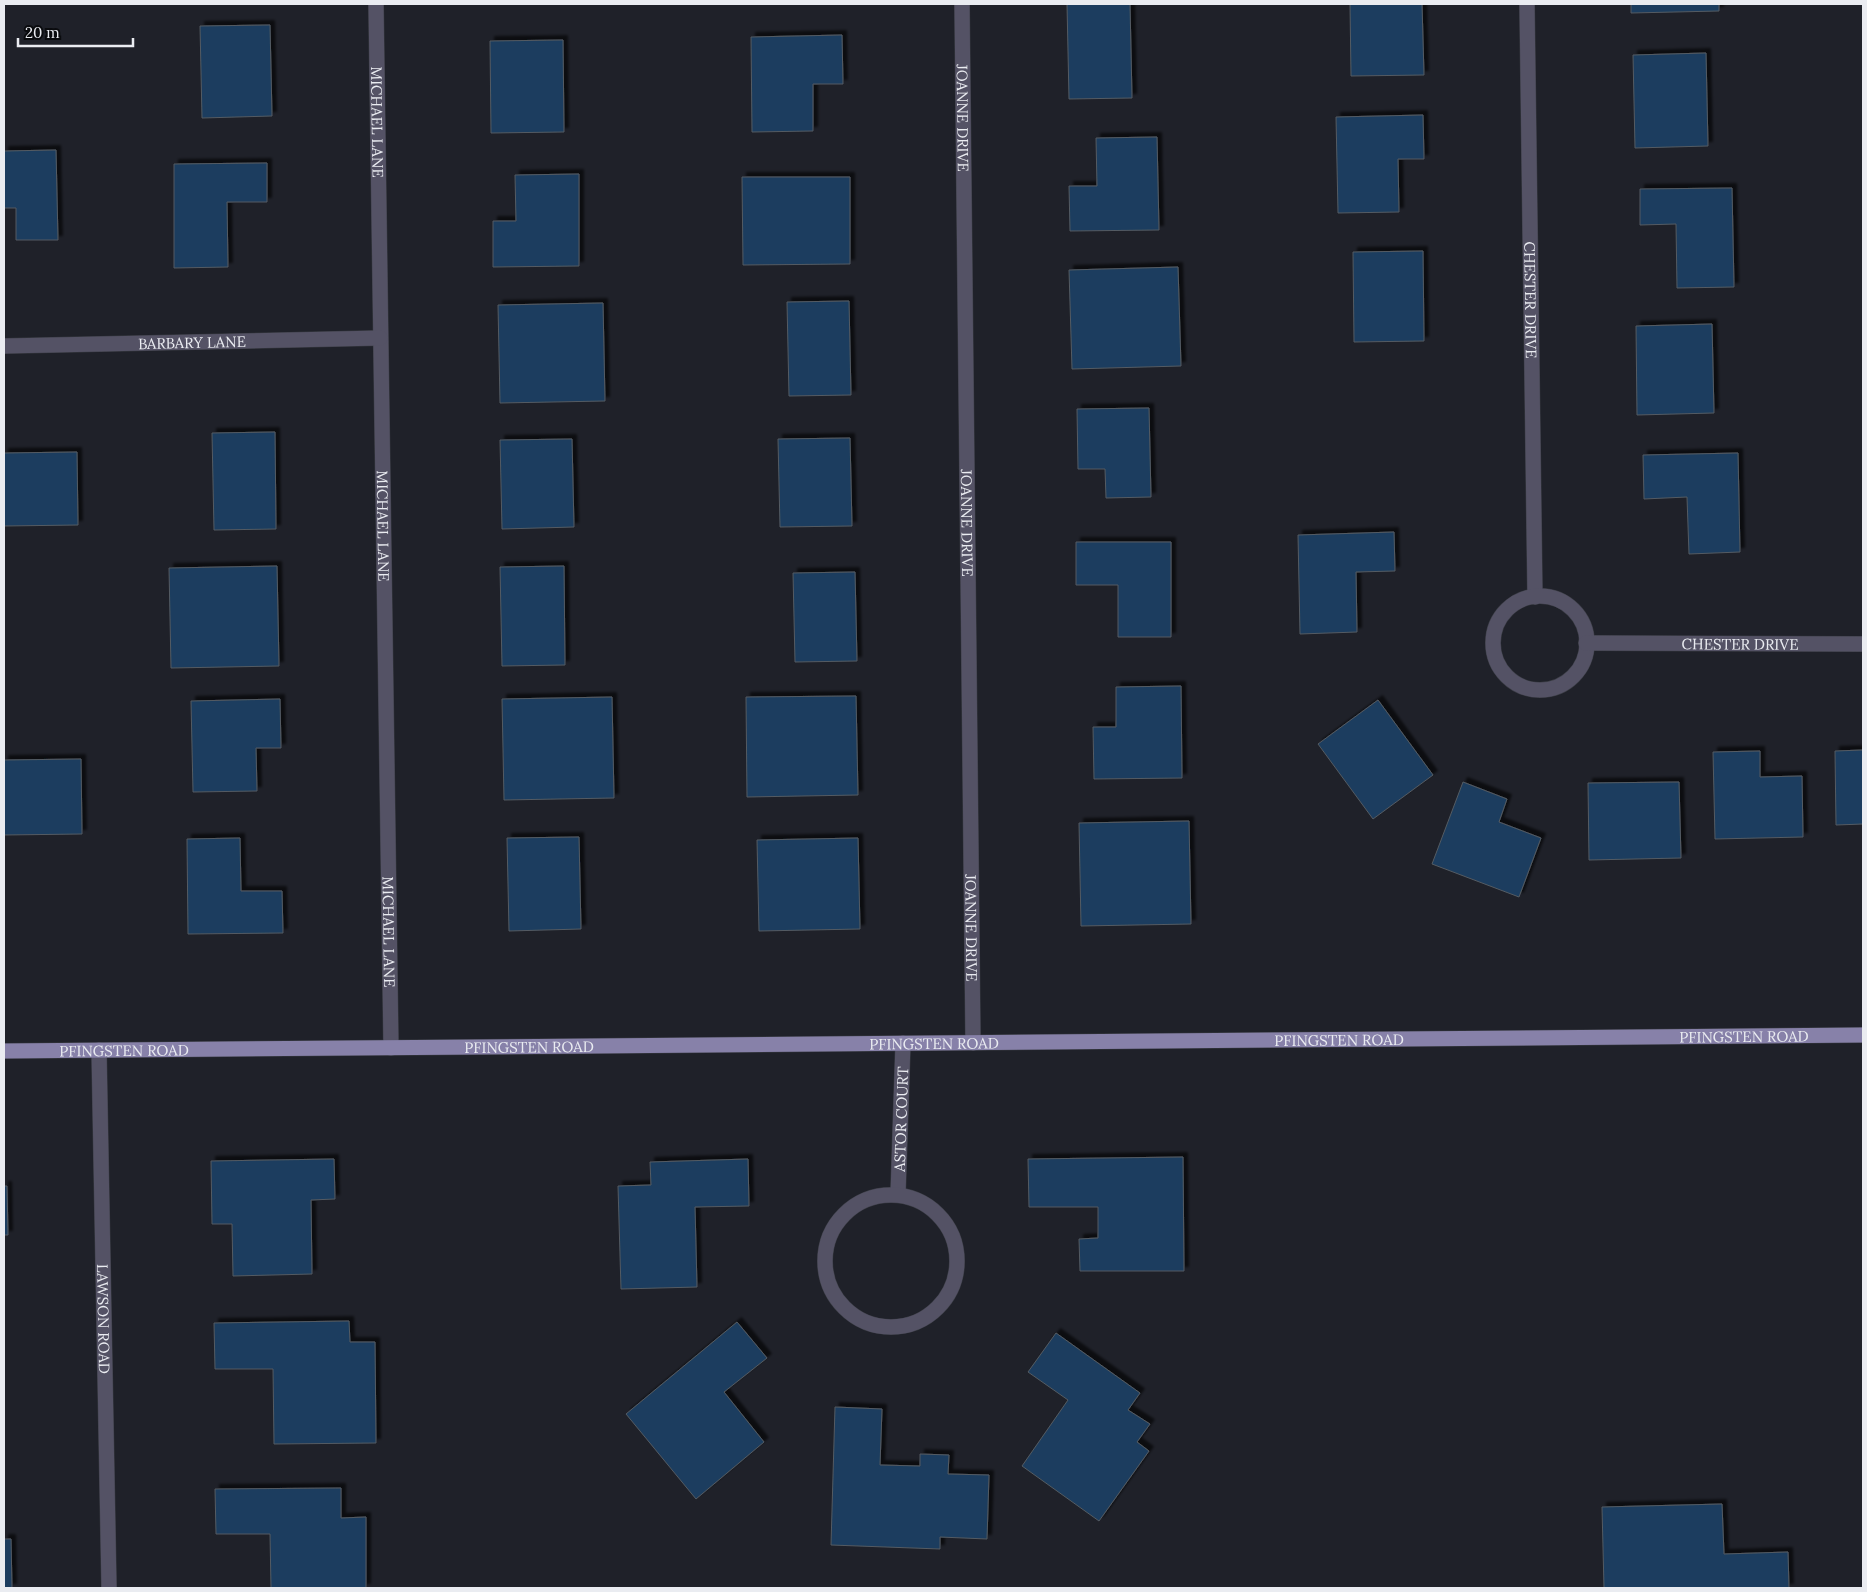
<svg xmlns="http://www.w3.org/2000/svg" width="1867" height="1592" viewBox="0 0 1867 1592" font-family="Lora,serif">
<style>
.building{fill:#1c3e5e;stroke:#545b63;filter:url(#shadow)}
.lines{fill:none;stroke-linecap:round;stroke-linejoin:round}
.minor-casing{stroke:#3b3d45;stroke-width:16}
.major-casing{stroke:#3b3d45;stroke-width:16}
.minor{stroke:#545265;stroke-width:15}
.major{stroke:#8781a9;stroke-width:15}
.labels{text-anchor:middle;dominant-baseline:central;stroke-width:4.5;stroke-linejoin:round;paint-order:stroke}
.street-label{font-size:15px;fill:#eaecf1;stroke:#0a0b0e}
</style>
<defs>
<filter id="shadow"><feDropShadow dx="4.5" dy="-4.5" stdDeviation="1" flood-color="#0009"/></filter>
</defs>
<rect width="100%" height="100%" fill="#1f2129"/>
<g class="building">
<polygon points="1067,4 1130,4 1132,98 1069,99"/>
<polygon points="1350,4 1422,4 1424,75 1351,76"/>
<polygon points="1631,4 1719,4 1719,11 1631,13"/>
<polygon points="270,25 272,116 202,118 200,26"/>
<polygon points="842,35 843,84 813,84 813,131 752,132 751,37"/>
<polygon points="563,40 564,132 491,133 490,41"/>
<polygon points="1706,53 1708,146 1635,148 1633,55"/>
<polygon points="1423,115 1424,159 1398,159 1399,212 1338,213 1336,117"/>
<polygon points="1157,137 1159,230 1070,231 1069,186 1097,186 1096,138"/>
<polygon points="56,150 58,240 16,240 16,208 4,208 4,151"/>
<polygon points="267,163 267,202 227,202 228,267 174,268 174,164"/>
<polygon points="579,174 579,266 493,267 493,221 516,221 515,175"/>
<polygon points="742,177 850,177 850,264 743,265"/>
<polygon points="1732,188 1734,287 1677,288 1676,224 1640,225 1640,189"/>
<polygon points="1423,251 1424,341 1354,342 1353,252"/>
<polygon points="1178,267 1181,366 1072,369 1069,270"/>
<polygon points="849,301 851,395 789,396 787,302"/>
<polygon points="603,303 605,401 500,403 498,305"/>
<polygon points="1712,324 1714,413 1637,415 1636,326"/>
<polygon points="1149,408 1151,497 1106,498 1105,469 1078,469 1077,409"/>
<polygon points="275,432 276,529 214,530 212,433"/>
<polygon points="850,438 852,526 780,527 778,439"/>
<polygon points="572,439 574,527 502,529 500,440"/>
<polygon points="77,452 78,525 4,526 4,453"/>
<polygon points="1738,453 1740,552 1689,554 1687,497 1644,499 1643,455"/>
<polygon points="1394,532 1395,571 1356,572 1357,632 1300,634 1298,535"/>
<polygon points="1076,542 1171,542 1171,637 1118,637 1118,585 1076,585"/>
<polygon points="277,566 279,666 171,668 169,568"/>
<polygon points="564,566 565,665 502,666 500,567"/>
<polygon points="855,572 857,661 795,662 793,573"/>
<polygon points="1181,686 1182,778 1094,779 1093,727 1116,727 1116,687"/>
<polygon points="856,696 858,795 747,797 746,697"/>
<polygon points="612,697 614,798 504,800 502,699"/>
<polygon points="280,699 281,748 256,748 257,791 193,792 191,701"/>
<polygon points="1378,700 1433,775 1373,819 1318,744"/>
<polygon points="1863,750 1863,824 1836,825 1835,751"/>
<polygon points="1760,751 1760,777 1802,776 1803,837 1715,839 1713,752"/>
<polygon points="81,759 82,834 4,835 4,760"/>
<polygon points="1463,782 1507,799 1499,822 1541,838 1519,897 1432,864"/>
<polygon points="1679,782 1681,858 1589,860 1588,783"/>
<polygon points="1189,821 1191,924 1081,926 1079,823"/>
<polygon points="579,837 581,929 509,931 507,838"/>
<polygon points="240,838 241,891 282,891 283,933 188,934 187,839"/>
<polygon points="858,838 860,929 759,931 757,840"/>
<polygon points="1183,1157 1184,1271 1080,1271 1079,1239 1098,1238 1098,1207 1029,1207 1028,1159"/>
<polygon points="334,1159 335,1199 311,1200 312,1274 233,1276 232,1224 212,1224 211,1161"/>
<polygon points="748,1159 749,1206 695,1207 697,1287 621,1289 618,1186 651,1185 650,1162"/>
<polygon points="4,1186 7,1186 8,1235 4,1235"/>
<polygon points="349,1321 350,1342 375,1342 376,1443 274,1444 273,1369 215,1369 214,1323"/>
<polygon points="737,1322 767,1358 724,1392 764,1442 696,1499 626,1414"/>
<polygon points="1056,1333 1140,1393 1128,1410 1150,1424 1137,1442 1149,1451 1099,1521 1022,1466 1068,1400 1028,1372"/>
<polygon points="835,1407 882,1409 880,1465 920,1466 920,1454 949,1455 948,1474 989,1475 987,1539 940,1537 940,1549 831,1545"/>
<polygon points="341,1488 341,1518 366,1517 366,1588 271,1588 270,1534 216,1534 215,1489"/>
<polygon points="1722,1504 1724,1554 1788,1552 1789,1588 1604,1588 1602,1507"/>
<polygon points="4,1539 11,1539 12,1588 4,1588"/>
</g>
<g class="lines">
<g class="minor-casing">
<g id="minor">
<path id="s1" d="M376 4 391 1048"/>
<path id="s2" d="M962 4 973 1043"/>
<path id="s3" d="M1527 4 1535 597"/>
<path id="s4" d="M4 346 380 338"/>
<circle cx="1540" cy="643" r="47"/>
<path id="s5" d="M1586 643 1863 644"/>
<path id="s6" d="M99 1050 109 1588"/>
<path id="s7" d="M898 1194 903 1043"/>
<circle cx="891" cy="1261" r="66"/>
</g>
</g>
<g class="major-casing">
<g id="major">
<path id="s8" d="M4 1051 1863 1035"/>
</g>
</g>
<use href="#minor" class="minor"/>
<use href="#major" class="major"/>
</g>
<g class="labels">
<g class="street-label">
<text stroke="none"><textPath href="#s2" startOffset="114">JOANNE DRIVE</textPath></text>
<text stroke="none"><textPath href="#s1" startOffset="118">MICHAEL LANE</textPath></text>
<text stroke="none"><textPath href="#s3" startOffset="296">CHESTER DRIVE</textPath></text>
<text stroke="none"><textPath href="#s4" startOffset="188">BARBARY LANE</textPath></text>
<text stroke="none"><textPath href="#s2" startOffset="519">JOANNE DRIVE</textPath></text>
<text stroke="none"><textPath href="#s1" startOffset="522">MICHAEL LANE</textPath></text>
<text stroke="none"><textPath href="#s5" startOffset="154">CHESTER DRIVE</textPath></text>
<text stroke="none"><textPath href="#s2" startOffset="924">JOANNE DRIVE</textPath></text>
<text stroke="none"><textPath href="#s1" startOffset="928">MICHAEL LANE</textPath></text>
<text stroke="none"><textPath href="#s8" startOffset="1740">PFINGSTEN ROAD</textPath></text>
<text stroke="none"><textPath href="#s8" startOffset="1335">PFINGSTEN ROAD</textPath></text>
<text stroke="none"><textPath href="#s8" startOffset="930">PFINGSTEN ROAD</textPath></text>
<text stroke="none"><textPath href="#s8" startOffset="525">PFINGSTEN ROAD</textPath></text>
<text stroke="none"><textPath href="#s8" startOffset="120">PFINGSTEN ROAD</textPath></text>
<text stroke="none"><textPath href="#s7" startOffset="75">ASTOR COURT</textPath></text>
<text stroke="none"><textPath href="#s6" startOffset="269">LAWSON ROAD</textPath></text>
</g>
</g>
<rect width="1867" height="1592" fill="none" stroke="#eaecf1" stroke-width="10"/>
<path d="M18 38v8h115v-8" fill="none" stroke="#eaecf1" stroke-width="2.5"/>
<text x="25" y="38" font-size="15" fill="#eaecf1" stroke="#0a0b0e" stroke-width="4" paint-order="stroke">20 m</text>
</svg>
